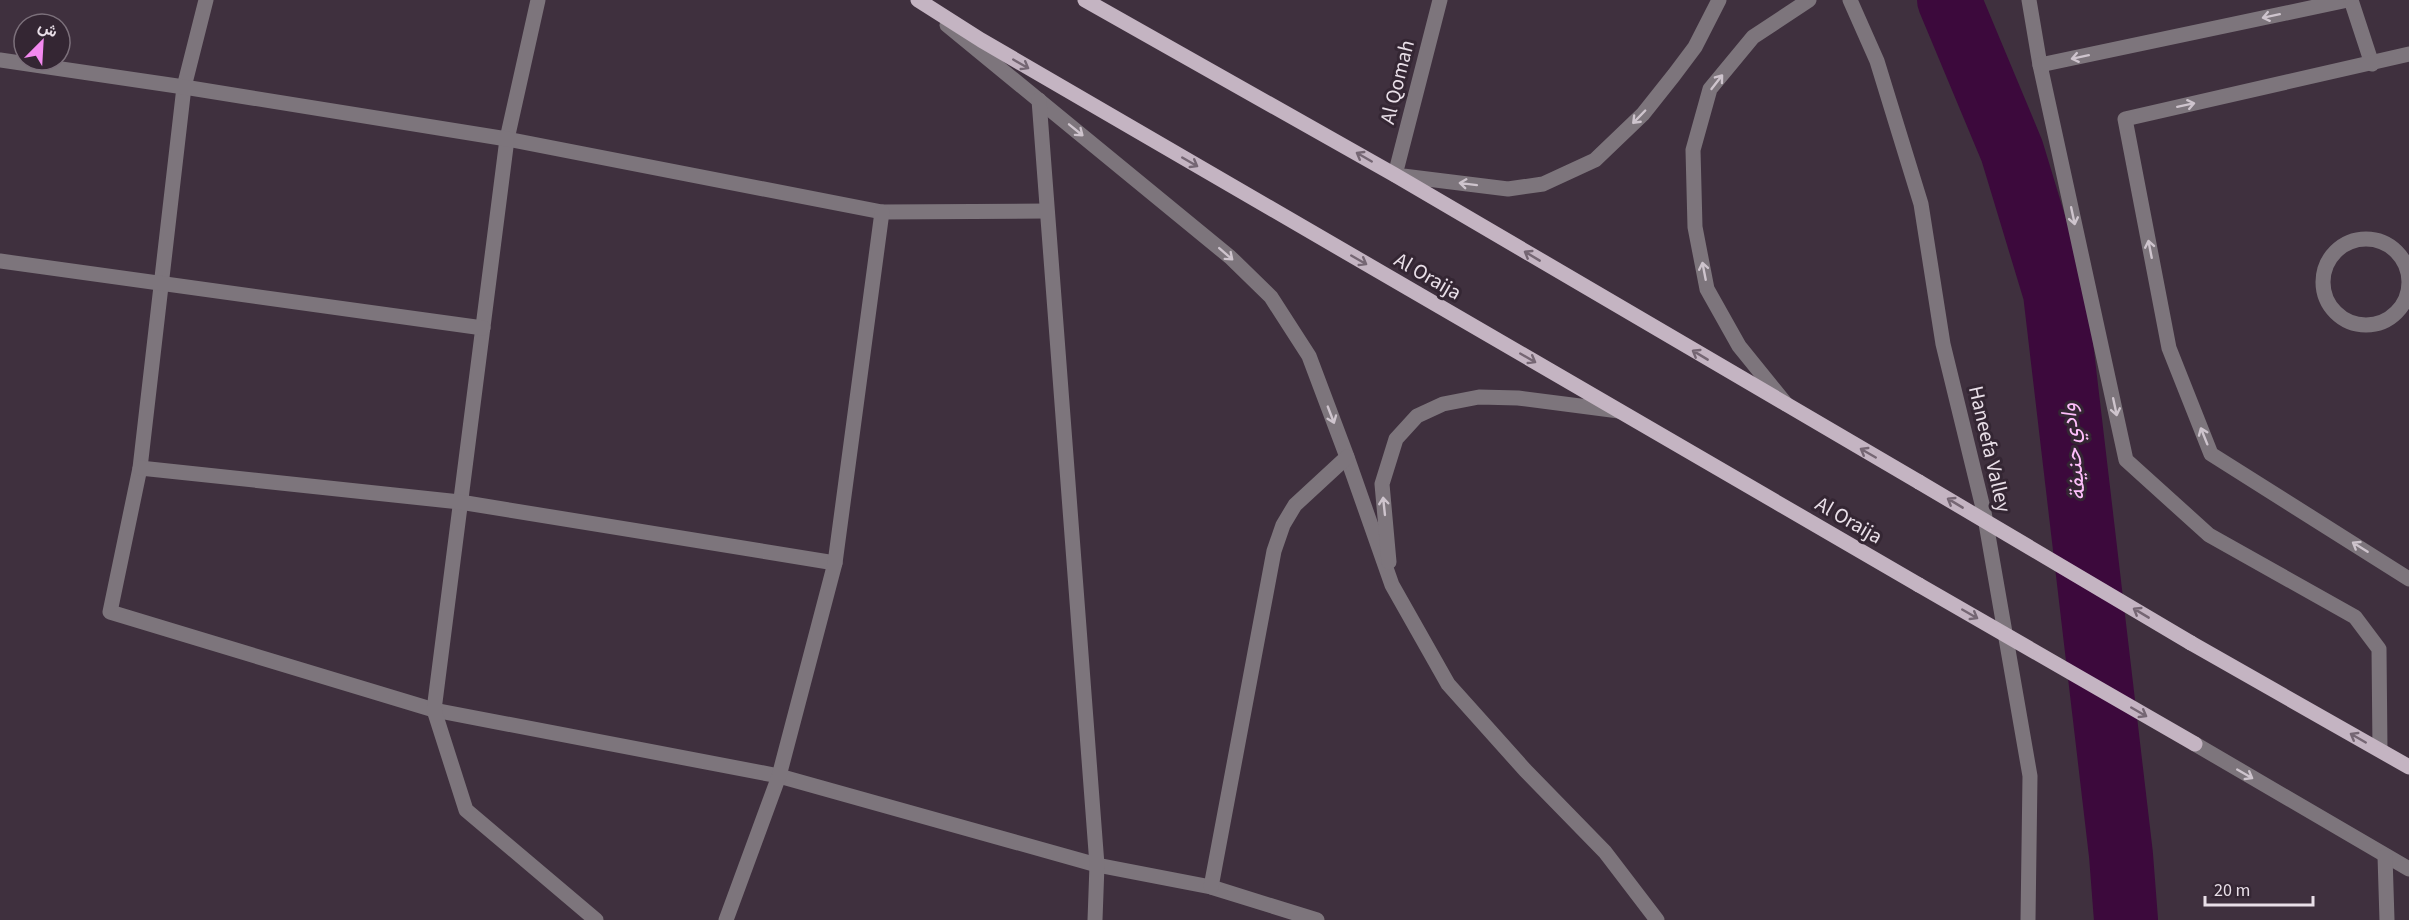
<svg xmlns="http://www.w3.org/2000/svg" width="2409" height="920" viewBox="0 0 2409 920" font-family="'Source Sans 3',Vazirmatn,sans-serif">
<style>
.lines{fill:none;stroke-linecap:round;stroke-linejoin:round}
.river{stroke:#3c093c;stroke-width:64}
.minor{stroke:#7d757c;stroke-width:15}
.major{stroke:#c4b4c2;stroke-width:15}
.major-bridge{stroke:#c4b4c2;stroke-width:15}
.oneway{stroke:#cec4cd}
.oneway2{stroke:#756673}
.labels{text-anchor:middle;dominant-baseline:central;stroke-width:6;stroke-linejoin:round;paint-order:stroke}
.street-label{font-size:21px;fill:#e9dfe8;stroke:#342633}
.water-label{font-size:22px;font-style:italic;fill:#fdbefa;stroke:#342633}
</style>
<rect width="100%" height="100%" fill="#3f303e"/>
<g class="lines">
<polyline class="river" points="1949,0 2012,151 2055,293 2121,855 2126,920"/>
<g class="minor">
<polyline points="206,0 184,87 140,468 110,612 434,710 779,776 1097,865 1211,887 1317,920"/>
<polyline points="538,0 507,139 434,710 466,810 596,920"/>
<polyline points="1440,0 1395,175 1508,189 1543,184 1595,160 1643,114 1674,75 1695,47 1719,0"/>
<polyline points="1850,0 1877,61 1921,204 1943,344 1984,512 2030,776 2028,920"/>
<polyline points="2029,0 2040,65"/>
<polyline points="2348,0 2040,65 2126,460 2209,535 2355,617 2379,649 2380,750"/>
<polyline points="2351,0 2372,64"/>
<polyline points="947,25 1230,257 1271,297 1309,356 1347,457 1392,585 1448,684 1525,770 1605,852 1657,920"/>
<polyline points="2409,54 2125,119 2169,348 2211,454 2409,579"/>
<polyline points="0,60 184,87 507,139 882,212 1046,211"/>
<polyline points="1039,100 1097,865 1095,920"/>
<circle cx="2366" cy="282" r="43"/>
<polyline points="0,261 483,328"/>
<polyline points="1786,404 1739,346 1707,289 1695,227 1693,150 1710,89 1753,37 1809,0"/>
<polyline points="140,468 460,502 835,563"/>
<polyline points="1389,562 1382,484 1396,439 1417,416 1443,404 1479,397 1518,398 1619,411"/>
<polyline points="2195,744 2409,869"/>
<polyline points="2385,856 2387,920"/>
<polyline points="1211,887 1274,551 1283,525 1295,505 1347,457"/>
<polyline points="726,920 779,776 835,563 882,212"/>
</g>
<g class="major">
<polyline points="918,0 981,40 1919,585"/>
<polyline points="1085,0 1395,175 1919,482"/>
<polyline points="2191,643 2409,767"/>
</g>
<g class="major-bridge">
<polyline points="1919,482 2191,643"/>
<polyline points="1919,585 2195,744"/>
</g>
</g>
<defs><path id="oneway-shaft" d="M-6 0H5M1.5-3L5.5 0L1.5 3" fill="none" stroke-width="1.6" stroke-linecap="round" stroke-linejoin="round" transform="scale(1.5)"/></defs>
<g class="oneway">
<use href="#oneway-shaft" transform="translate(2271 16) rotate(168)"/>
<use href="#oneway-shaft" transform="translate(2080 57) rotate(168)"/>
<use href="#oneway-shaft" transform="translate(1717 82) rotate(-52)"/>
<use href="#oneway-shaft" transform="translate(2186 105) rotate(-12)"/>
<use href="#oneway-shaft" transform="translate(1639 117) rotate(134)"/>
<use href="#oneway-shaft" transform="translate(1076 130) rotate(39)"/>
<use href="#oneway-shaft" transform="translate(1468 184) rotate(-173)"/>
<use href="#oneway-shaft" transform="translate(2073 216) rotate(78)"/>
<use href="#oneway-shaft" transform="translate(2150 249) rotate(-101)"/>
<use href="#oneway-shaft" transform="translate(1226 254) rotate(41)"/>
<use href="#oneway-shaft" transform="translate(1704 271) rotate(-101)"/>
<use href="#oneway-shaft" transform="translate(2115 407) rotate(78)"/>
<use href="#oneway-shaft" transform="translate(1331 415) rotate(69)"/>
<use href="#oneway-shaft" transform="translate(2204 436) rotate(-112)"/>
<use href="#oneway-shaft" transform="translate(1384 506) rotate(-96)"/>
<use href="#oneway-shaft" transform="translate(2360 547) rotate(-148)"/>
<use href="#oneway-shaft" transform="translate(2245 774) rotate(30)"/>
</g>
<g class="oneway2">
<use href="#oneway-shaft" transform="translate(1021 64) rotate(30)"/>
<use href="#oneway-shaft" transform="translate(1364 157) rotate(-150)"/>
<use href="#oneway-shaft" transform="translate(1190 162) rotate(30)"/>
<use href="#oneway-shaft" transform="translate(1532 256) rotate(-149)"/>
<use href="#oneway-shaft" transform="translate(1359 260) rotate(30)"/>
<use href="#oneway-shaft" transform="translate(1700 355) rotate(-149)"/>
<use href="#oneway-shaft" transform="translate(1528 358) rotate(30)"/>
<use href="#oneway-shaft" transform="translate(1868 453) rotate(-150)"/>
<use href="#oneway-shaft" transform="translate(1955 503) rotate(-149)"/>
<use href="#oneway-shaft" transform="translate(2141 613) rotate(-149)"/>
<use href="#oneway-shaft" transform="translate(1970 614) rotate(30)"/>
<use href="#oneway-shaft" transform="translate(2139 712) rotate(30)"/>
<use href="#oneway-shaft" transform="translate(2358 738) rotate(-150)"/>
</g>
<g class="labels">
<g class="street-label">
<text transform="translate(1397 82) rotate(-76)">Al Qomah</text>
<text transform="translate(1428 276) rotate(30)">Al Oraija</text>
<text transform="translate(1990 449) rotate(77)">Haneefa Valley</text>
<text transform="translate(1849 520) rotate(30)">Al Oraija</text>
</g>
<g class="water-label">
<text transform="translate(2073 452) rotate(-96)">وادي حنيفة</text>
</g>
</g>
<g transform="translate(42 42) rotate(24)"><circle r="28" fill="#342633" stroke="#7c707b" stroke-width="1.5"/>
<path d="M0-4.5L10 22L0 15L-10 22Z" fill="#f489f0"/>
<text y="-9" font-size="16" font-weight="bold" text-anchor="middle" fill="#e9dfe8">ش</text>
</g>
<path d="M2205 896v9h108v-9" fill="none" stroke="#e9dfe8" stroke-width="3"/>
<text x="2214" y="896" font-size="18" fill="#e9dfe8" stroke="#342633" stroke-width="4.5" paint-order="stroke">20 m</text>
</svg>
